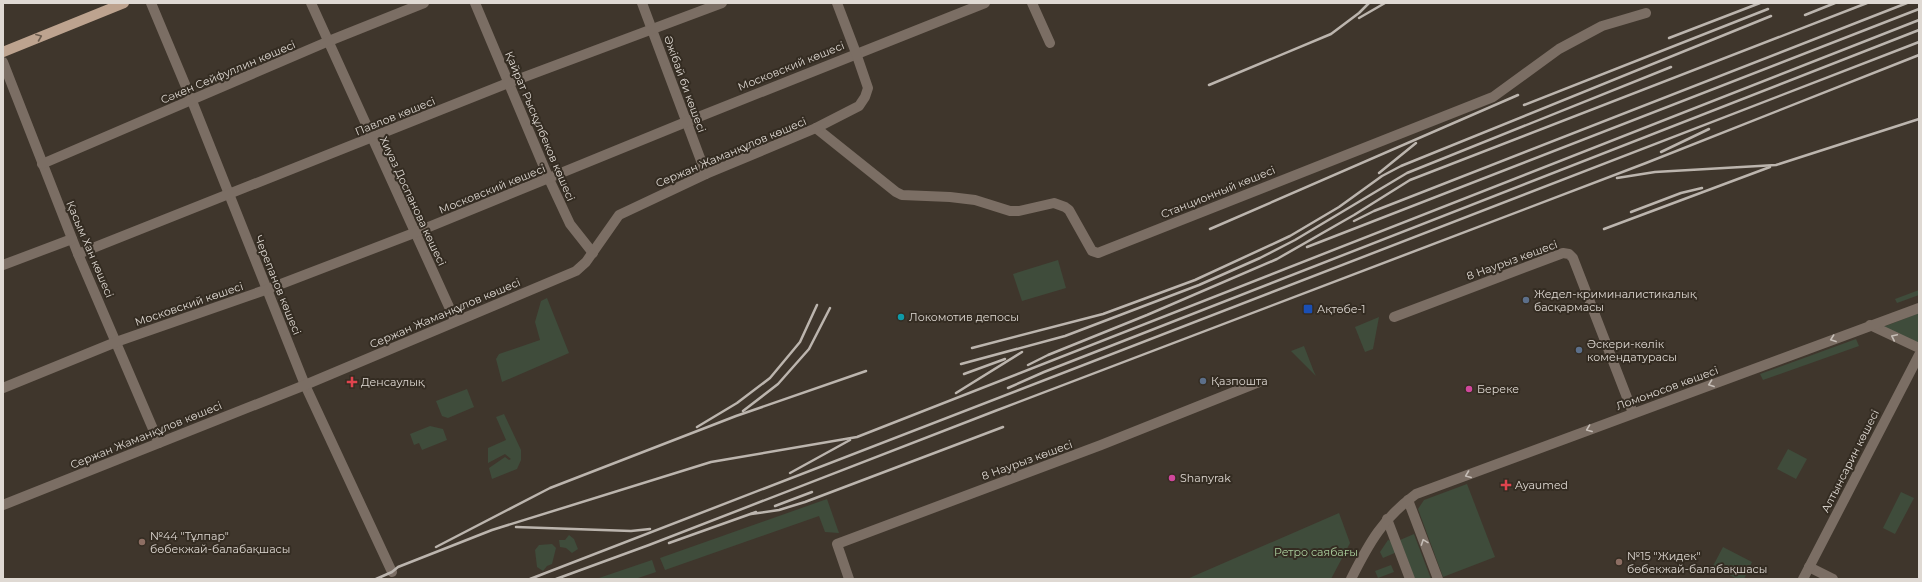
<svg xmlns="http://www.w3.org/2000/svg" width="1922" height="582" viewBox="0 0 1922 582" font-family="Montserrat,sans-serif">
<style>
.green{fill:#3f4c3b}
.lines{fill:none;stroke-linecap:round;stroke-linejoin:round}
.minor{stroke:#7b6e64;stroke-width:10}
.major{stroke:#bda38f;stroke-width:10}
.rail{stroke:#bcb5ae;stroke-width:2.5}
.oneway{stroke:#6b5c4e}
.oneway2{stroke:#c6beb7}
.service-dot{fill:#5c6f8a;stroke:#342c22;stroke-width:1.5}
.transit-dot{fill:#1a4fb4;stroke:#342c22;stroke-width:1.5}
.culture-dot{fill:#0f9aa8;stroke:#342c22;stroke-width:1.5}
.health-dot{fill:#e0444e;stroke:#342c22;stroke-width:1.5}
.hotel-dot{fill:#d1479c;stroke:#342c22;stroke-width:1.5}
.education-dot{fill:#8d6e63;stroke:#342c22;stroke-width:1.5}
.labels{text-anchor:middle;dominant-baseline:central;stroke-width:4;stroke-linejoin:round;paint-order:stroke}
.street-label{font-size:11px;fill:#dfd9d3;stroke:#342c22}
.poi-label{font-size:11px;fill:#dfd9d3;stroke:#342c22;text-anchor:start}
.park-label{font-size:11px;fill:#aacf9d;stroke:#342c22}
</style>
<rect width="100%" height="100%" fill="#3f362c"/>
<g class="green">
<polygon points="1058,260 1066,288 1022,301 1013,274"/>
<polygon points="1919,290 1919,295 1897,303 1895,299"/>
<polygon points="547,298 569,353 502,382 496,359 499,354 540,340 535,322 541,301"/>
<polygon points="1919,313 1919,343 1883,327"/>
<polygon points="1379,317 1373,349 1365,352 1355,327"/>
<polygon points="1856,339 1859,346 1763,380 1760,374"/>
<polygon points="1304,346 1314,372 1316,376 1291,351"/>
<polygon points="467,389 474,407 448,418 442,416 436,401"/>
<polygon points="504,414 521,450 521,460 517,469 492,479 489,468 505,457 509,460 511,459 505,454 488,463 488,448 506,440 496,417"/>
<polygon points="430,426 443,429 447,440 422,450 419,443 414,445 410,434"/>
<polygon points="1788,449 1807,459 1796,479 1777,469"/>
<polygon points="1467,484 1495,557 1443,577 1418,509 1424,500"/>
<polygon points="1901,492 1914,498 1895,534 1883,528"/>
<polygon points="827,499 839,533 825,532 819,516 665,570 660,558"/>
<polygon points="1339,513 1350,543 1331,579 1187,579"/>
<polygon points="1414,534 1431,579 1415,579 1400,540"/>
<polygon points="569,535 574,539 578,549 572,553 566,548 560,547 559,540 565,540"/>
<polygon points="1388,540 1392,541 1397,552 1383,558 1380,552"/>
<polygon points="552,544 556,548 552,564 547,566 543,571 537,567 535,550 539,545"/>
<polygon points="1723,547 1752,562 1744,579 1737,579 1713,566"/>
<polygon points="652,560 656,572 635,579 596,579"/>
<polygon points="1391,565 1394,572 1378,578 1375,571"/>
</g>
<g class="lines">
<g class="minor">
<polyline points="151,3 192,101 305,385 392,572"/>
<polyline points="311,3 455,320"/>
<polyline points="475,3 549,179 570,224 593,253"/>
<polyline points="642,3 706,174"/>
<polyline points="1032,3 1050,43"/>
<polyline points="3,62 78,254 159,443"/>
<polyline points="816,128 896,192 902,195 950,197 975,200 1010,211 1019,211 1054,203 1065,207 1069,210 1092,251 1098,253 1493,97 1559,49 1602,26 1646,13"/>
<polyline points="42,164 329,41 424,3"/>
<polyline points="78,254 508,83 722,3"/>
<polyline points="3,265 72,239"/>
<polyline points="1394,317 1563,253 1569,254 1573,258 1633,413"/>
<polyline points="1870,325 1919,348"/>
<polyline points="3,388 116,342 268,289 414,233 686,122 985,3"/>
<polyline points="1408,500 1438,579"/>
<polyline points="3,505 305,385 576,271 586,262 619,215 706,174 816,128 859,106 865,97 868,88 856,53 837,3"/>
<polyline points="1387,519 1410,579"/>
<polyline points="1809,567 1833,579"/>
<polyline points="849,579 837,544 1101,445 1259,382"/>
<path d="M1351 579C1369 543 1383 518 1416 494L1919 308"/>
<polyline points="1803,579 1919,355"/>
</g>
<polyline class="major" points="3,52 124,3"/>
<g class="rail">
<polyline points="1805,15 1835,3"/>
<polyline points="1359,18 1385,3"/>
<polyline points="1669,38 1760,3"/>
<polyline points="1209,85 1331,34 1359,13 1369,3"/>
<polyline points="1524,105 1768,9"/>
<polyline points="1661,152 1709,129"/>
<polyline points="1379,173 1416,143"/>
<polyline points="1617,178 1655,172 1776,165 1919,119"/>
<polyline points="1631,212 1681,193 1702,188"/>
<polyline points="1354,221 1374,211 1907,3"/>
<polyline points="1210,229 1518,95"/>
<polyline points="1604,229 1770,167"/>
<polyline points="1307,247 1919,9"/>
<polyline points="972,348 1103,314 1195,280 1290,236 1339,207 1382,176 1401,166 1771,16"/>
<polyline points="961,364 1065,336 1199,285 1260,258 1295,240 1407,173 1671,67"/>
<polyline points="1028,365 1048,355 1147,315 1277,259 1354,215 1410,180 1867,3"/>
<polyline points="964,374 1005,359"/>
<polyline points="1008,388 1044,372 1919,30"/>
<polyline points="956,393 1022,352"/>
<polyline points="743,411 778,384 809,349 830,308"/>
<polyline points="697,427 737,403 770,378 800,342 817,305"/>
<polyline points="790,473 850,440"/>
<polyline points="775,506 812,492"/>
<polyline points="751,514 779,510 805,502 1003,427"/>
<polyline points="516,527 631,531 650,529"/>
<polyline points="669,543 756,512"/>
<polyline points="436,547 550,488 736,416 866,371"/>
<polyline points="376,579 392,572 398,567 492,530 711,462 857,437 1919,20"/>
<polyline points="530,579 1919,42"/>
<polyline points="556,579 649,545 995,411 1646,163 1919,55"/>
</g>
</g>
<defs><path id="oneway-chevron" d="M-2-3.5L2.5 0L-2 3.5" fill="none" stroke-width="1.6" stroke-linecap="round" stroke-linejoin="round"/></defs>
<use class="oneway" href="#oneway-chevron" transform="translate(39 37) rotate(-22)"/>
<g class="oneway2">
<use href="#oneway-chevron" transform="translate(1894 337) rotate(-155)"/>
<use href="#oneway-chevron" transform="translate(1833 339) rotate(160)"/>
<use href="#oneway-chevron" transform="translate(1711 384) rotate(160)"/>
<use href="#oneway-chevron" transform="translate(1589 429) rotate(159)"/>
<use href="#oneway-chevron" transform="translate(1468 475) rotate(159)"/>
<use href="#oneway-chevron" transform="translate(1424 542) rotate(-110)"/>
</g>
<g class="service-dot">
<circle cx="1526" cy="300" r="4"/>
<circle cx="1579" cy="350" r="4"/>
<circle cx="1203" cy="381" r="4"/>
</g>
<rect class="transit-dot" x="1303" y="304" width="10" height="10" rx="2"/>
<circle class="culture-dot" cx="901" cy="317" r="4"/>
<g class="health-dot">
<path d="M350 376h4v4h4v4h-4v4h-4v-4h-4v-4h4z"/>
<path d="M1504 479h4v4h4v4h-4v4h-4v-4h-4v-4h4z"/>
</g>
<g class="hotel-dot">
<circle cx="1469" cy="389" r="4"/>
<circle cx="1172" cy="478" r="4"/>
</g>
<g class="education-dot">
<circle cx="142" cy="542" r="4"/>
<circle cx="1619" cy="562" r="4"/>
</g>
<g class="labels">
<g class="street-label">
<text transform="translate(791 66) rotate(-22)">Московский көшесі</text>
<text transform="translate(228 72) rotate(-23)">Сәкен Сейфуллин көшесі</text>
<text transform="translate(685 84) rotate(70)">Әжібай би көшесі</text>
<text transform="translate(395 116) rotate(-22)">Павлов көшесі</text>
<text transform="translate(540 126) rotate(67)">Қайрат Рысқұлбеков көшесі</text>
<text transform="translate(731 152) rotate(-23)">Сержан Жаманқұлов көшесі</text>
<text transform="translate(492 189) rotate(-22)">Московский көшесі</text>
<text transform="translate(1218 192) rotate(-22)">Станционный көшесі</text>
<text transform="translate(413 201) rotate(65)">Хиуаз Доспанова көшесі</text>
<text transform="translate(90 249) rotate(67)">Қасым Хан көшесі</text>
<text transform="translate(1512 260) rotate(-20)">8 Наурыз көшесі</text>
<text transform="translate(278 285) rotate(68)">Черепанов көшесі</text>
<text transform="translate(189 304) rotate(-19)">Московский көшесі</text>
<text transform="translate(445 313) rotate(-23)">Сержан Жаманқұлов көшесі</text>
<text transform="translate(1667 388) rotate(-20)">Ломоносов көшесі</text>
<text transform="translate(146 435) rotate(-22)">Сержан Жаманқұлов көшесі</text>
<text transform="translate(1027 460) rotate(-20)">8 Наурыз көшесі</text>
<text transform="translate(1850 461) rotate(-63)">Алтынсарин көшесі</text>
</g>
<g class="poi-label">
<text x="1534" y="294">Жедел-криминалистикалық<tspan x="1534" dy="13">басқармасы</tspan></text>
<text x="1317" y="309">Ақтөбе-1</text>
<text x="909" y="317">Локомотив депосы</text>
<text x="1587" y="344">Әскери-көлік<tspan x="1587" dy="13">комендатурасы</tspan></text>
<text x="1211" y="381">Қазпошта</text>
<text x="361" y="382">Денсаулық</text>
<text x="1477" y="389">Береке</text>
<text x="1180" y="478">Shanyrak</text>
<text x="1515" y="485">Ayaumed</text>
<text x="150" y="536">№44 "Тұлпар"<tspan x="150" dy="13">бөбекжай-балабақшасы</tspan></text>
<text x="1627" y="556">№15 "Жидек"<tspan x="1627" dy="13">бөбекжай-балабақшасы</tspan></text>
</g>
<g class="park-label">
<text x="1316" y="552">Ретро саябағы</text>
</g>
</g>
<rect width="1922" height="582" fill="none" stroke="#dfd9d3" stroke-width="8"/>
</svg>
